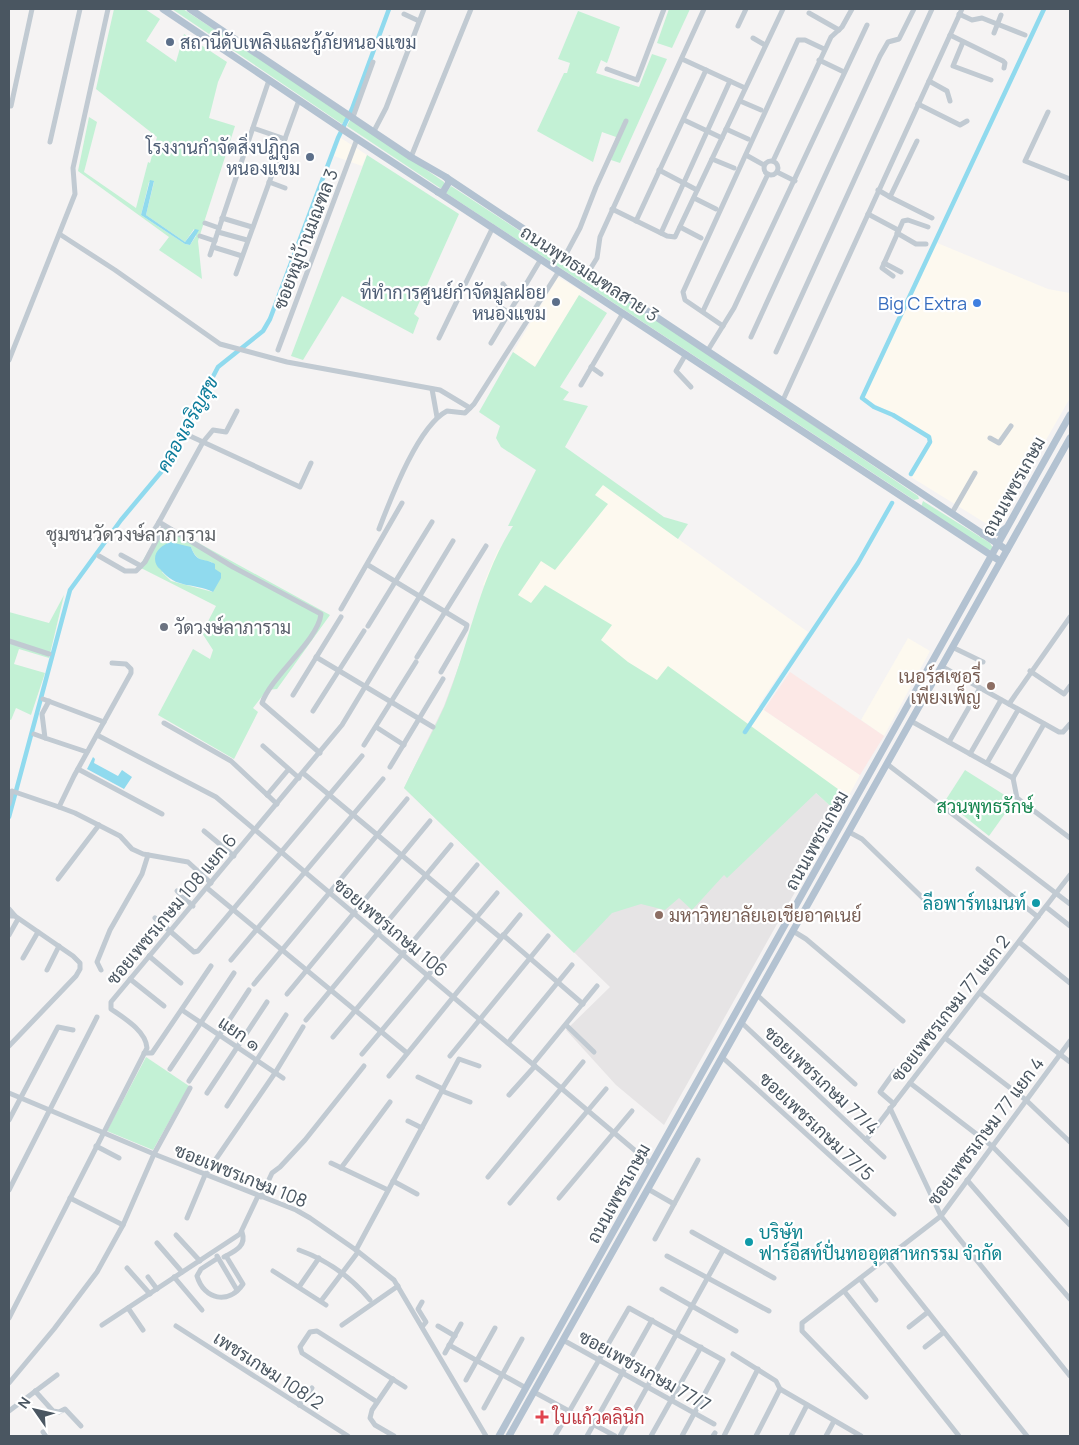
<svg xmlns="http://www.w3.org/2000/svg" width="1079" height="1445" viewBox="0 0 1079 1445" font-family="Manrope,Sarabun,sans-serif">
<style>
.commercial{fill:#fdf9ef}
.education{fill:#e6e4e5}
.medical{fill:#fce8e6}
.green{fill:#c3f1d5;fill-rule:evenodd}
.water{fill:#90daee}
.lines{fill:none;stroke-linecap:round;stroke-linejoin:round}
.canal{stroke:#90daee;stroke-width:4.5}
.minor{stroke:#c1cad2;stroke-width:5}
.major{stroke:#b3c2d1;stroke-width:7}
.service-dot{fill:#5c6f8a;stroke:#fff;stroke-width:2}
.shop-dot{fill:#3f7fe0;stroke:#fff;stroke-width:2}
.worship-dot{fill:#6b7280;stroke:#fff;stroke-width:2}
.education-dot{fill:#8d6e63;stroke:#fff;stroke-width:2}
.culture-dot{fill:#0f9aa8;stroke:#fff;stroke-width:2}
.health-dot{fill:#e0444e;stroke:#fff;stroke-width:2}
.labels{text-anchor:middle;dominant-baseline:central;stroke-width:4.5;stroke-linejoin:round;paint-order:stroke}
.service-label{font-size:18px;fill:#4e5e75;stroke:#fff;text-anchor:end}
.street-label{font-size:18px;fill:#4a5661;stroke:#fff}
.shop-label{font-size:18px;fill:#366cbe;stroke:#fff;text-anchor:end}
.worship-label{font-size:18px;fill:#5b616d;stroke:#fff;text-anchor:start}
.education-label{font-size:18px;fill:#785e54;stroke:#fff;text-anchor:end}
.park-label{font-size:18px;fill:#17864f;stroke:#fff}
.culture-label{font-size:18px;fill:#0d838f;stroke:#fff;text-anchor:end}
.health-label{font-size:18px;fill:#be3a42;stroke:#fff;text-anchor:start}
.water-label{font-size:19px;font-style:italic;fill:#0c7c9b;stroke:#fff}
.neighbourhood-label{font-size:19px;fill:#5f6368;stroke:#fff}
</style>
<rect width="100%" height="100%" fill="#f5f3f3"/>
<g class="commercial">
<polygon points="341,138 367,155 362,166 334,156"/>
<polygon points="935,242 1048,289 1070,293 1070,398 995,529 911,477 933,441 895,416 864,398 889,338"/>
<polygon points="558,277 582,291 535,367 513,352"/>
<polygon points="603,485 808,632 758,706 860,775 839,814 816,793 483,585 498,550"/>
<polygon points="908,638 930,651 884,736 861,720"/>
</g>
<polygon class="education" points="464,652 816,793 839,814 664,1125 616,1085 566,1030 610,987 404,788 444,706"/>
<polygon class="medical" points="790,672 884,736 860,775 764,710"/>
<g class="green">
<path d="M114 9H145L160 19 146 41 176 62 184 34 227 62 218 82 209 118 235 126 198 241 202 279 159 250 169 237 78 171 89 117 97 122 84 172 136 208 148 162 150 163 157 137 96 89ZM149 182H154L146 215 185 242 194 229 196 236 190 245 185 244 141 215Z"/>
<polygon points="172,9 183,9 347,116 342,124"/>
<polygon points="669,9 690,9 672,48 657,43"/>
<polygon points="578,11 620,27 607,63 601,60 596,73 639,87 652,54 667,59 620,163 611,160 616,137 602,132 593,162 537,131 564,73 567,73 570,63 558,59"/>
<polygon points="351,118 444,182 444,188 440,188 347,126"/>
<polygon points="367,155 459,214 414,314 419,318 413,334 342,296 303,360 291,356"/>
<polygon points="451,186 699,348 918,496 919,499 914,500 446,193"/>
<path d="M579 295 607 313 560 387 569 392 563 400 588 406 565 447 664 517 688 524 678 539 603 485 595 495 608 504 555 570 541 561 518 595 531 603 545 585 612 625 601 640 628 662 657 680 668 666 849 797 839 814 816 793 727 878 724 875 692 910 679 898 665 910 641 904 612 913 574 953 404 788C417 760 433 733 445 705 469 645 478 581 513 526H508L536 470 501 447 496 438 500 426 479 412 513 352 535 367Z"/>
<polygon points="923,501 990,543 993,548 991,550 986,549 921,507"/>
<path d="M164 524 330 615 277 689 267 690 253 708 258 712 234 759 158 715 193 649 210 659 213 650 202 633 216 606 139 567ZM187 547H191C195 558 200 561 212 562L214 569 213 592 171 581 162 572Z"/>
<polygon points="64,595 49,658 19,649 14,664 45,673 31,715 16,708 11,720 9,719 9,612 49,623"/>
<polygon points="965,770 1014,801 989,836 945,801"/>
<polygon points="146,1057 189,1086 153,1150 107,1131"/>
</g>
<g class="water">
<polygon points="150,180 154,181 146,215 185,242 195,229 199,230 190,245 185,244 141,215"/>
<path d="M170 542 191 547C197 564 203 557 215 564V569L221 573V578L213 592C193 582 177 590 160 569 157 567 155 563 155 559 155 550 163 545 170 542Z"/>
<polygon points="93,757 95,759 94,763 118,776 122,770 132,777 124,789 87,769"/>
</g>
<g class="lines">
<g class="canal">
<polyline points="911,474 930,442 929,437 893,415 874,407 862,398 1044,9"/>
<polyline points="745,732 858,563 892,503"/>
<polyline points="9,817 70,590 121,520 167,465 218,367 263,331 270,319 338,138 352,109 389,9"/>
</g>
<g class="minor">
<polyline points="809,13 839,30"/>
<polyline points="404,14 419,21"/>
<polyline points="959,14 972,20 982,18 1025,35"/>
<polyline points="738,26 746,9"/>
<polyline points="994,33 1001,15"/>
<polyline points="950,35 1003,61 1005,63 1004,68"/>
<polyline points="390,38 408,50"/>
<polyline points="753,38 765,45"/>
<polyline points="963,42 953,66 991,80"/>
<polyline points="682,59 745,88"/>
<polyline points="819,60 844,72"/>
<polyline points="607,69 637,80 664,9"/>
<polyline points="929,81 947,91 950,101"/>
<polyline points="740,101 761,110"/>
<polyline points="918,104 960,125 967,121"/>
<polyline points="11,106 32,9"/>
<polyline points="1048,112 1025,161 1070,179"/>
<polyline points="353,117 373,62"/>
<polyline points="684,120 722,138"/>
<polyline points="253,128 285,139"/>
<polyline points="726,129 748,139"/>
<polyline points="374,131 386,108 424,9"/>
<polyline points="50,142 80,9"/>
<polyline points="261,150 278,156"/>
<polyline points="746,155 764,165"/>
<polyline points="411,157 471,9"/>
<polyline points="712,159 734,168"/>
<circle cx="771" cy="168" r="7"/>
<polyline points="773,161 831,37 842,27 852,9"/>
<polyline points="274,168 291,174"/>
<polyline points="659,170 697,190"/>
<polyline points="777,172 795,181"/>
<polyline points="269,182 285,188"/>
<polyline points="878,190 890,197 917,141"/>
<polyline points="890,197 932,218"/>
<polyline points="694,198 716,209"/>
<polyline points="612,209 667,236 675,237 783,9"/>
<polyline points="868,214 898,230"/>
<polyline points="222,218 252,227"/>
<polyline points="636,221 706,70"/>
<polyline points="205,223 219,228"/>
<polyline points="680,227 701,238"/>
<polyline points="218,232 247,240"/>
<polyline points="661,233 730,81"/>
<polyline points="897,233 916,244 926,244"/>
<polyline points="61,235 115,270 220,344 287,362 440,390 470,408"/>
<polyline points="200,236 215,241"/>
<polyline points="213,247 242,256"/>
<polyline points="210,255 269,80"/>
<polyline points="565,256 580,228 596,187 626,121"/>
<polyline points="884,263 901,272"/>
<polyline points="589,271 597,258 600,237 704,9"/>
<polyline points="236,274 299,100"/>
<polyline points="893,276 882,268 903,221 908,220 928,227"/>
<polyline points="503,284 516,301"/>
<polyline points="499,306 509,313"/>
<polyline points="703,311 768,174"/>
<polyline points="723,326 685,300 683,292 798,40 805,40 824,49"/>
<polyline points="751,337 880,56 888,42 899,39 914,9"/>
<polyline points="439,338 493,227"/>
<polyline points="491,343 541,259"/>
<polyline points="278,350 357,139"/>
<polyline points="708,350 734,308 867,25"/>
<polyline points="776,352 932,9"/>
<polyline points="686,354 676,371 691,387"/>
<polyline points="9,360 75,194 73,168 108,9"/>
<polyline points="591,367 601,374"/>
<polyline points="581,385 623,313"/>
<polyline points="432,389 437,417"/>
<polyline points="783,400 962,9"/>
<polyline points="190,436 203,442 213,430 226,432 237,411"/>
<polyline points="990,438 999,443 1011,426"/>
<path d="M311 463 300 487 203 442 159 522 233 567 321 614C318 641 271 676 262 703L320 753"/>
<polyline points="952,513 975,473"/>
<path d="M379 529C391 498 418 426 447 411L465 413 474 404 559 271"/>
<polyline points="151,535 159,522"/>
<polyline points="121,555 141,566"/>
<polyline points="99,556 125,571 136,571 145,562 164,526"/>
<polyline points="368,565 467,625 466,629 441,672"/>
<polyline points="341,609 402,503"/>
<polyline points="368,626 432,522"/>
<polyline points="9,641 49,654"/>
<polyline points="952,647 983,662"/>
<polyline points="316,657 433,727"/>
<polyline points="417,657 486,546"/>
<polyline points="112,663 126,664 131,669 131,673 74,776 59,807 75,813 120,836 132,849 143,854 188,862 211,883"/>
<polyline points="941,666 1059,732 1063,732 1070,724"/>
<polyline points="1030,671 1064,694 1070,686"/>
<polyline points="293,695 341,617"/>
<polyline points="43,699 104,722"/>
<polyline points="49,701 42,714 45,738 87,752"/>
<polyline points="1009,704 1070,617"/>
<polyline points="313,711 364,631"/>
<polyline points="911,721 1013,778"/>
<polyline points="164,723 231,761 277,804"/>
<polyline points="376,727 404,745"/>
<polyline points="34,734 45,738"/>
<polyline points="97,735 216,797 651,1164"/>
<polyline points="949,742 980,688"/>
<polyline points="364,745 416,662"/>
<polyline points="263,746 299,778"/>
<polyline points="970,754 1001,700"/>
<polyline points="987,763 1018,710"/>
<polyline points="887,764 1070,904"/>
<polyline points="390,767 443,679"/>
<polyline points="78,769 162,814"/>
<polyline points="303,773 501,938"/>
<polyline points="1013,778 1017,798 1070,838"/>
<polyline points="1013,778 1044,724"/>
<polyline points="267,795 288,770"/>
<polyline points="9,804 12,791 59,807"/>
<polyline points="204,831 234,856"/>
<polyline points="849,832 862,839 931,906"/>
<polyline points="978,869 1038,917"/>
<polyline points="58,879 99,825"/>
<polyline points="207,888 407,1053"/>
<polyline points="177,891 193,906"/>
<polyline points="1046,907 1070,926"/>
<polyline points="9,909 15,916 9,916"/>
<polyline points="155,918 194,952 198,951 362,756"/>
<polyline points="793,931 806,939 903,1021"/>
<polyline points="9,935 18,919"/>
<polyline points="503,935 583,1004"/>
<polyline points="1019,942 1070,983"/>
<polyline points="149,956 181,983"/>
<polyline points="23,958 38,932"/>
<polyline points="231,960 383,779"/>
<polyline points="47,970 59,946"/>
<polyline points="101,970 97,962 110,930 142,874 148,855"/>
<polyline points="130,979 164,1006"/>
<polyline points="254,984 407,799"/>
<polyline points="980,993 1070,1062"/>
<polyline points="287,994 430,821"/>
<polyline points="757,995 855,1084"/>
<polyline points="182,1010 283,1078"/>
<polyline points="306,1020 451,845"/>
<polyline points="742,1023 884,1157"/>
<polyline points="566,1025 594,1052"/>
<polyline points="333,1037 477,865"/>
<polyline points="945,1038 1026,1100 1070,1142"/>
<polyline points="508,1043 572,965"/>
<polyline points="9,1046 76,976 80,969 80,963 73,956 15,916"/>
<polyline points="144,1053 152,1053 211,966"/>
<polyline points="362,1054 497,893"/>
<polyline points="450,1056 548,936"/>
<polyline points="722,1057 894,1214"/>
<polyline points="533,1064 597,986"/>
<polyline points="170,1069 234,973"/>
<polyline points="389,1076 520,915"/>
<polyline points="418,1077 443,1089"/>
<polyline points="189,1081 249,990"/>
<polyline points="910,1083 992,1146 1070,1225"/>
<polyline points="442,1091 470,1102"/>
<polyline points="9,1093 154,1154 296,1210 310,1218 356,1250 394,1280 486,1436"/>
<polyline points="207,1093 267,1002"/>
<polyline points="509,1095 535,1066"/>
<polyline points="894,1104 880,1092 895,1071"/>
<polyline points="227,1106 286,1015"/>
<polyline points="890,1108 941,1216 1070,1376"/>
<polyline points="9,1120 58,1027 73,1030"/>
<polyline points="408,1121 422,1128"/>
<polyline points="866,1140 1070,875"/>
<polyline points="96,1146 119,1158"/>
<polyline points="331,1163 388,1190"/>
<polyline points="341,1168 390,1102"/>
<polyline points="488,1177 583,1062"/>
<polyline points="967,1180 1070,1299"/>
<polyline points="393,1181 417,1194"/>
<polyline points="648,1189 674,1204"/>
<polyline points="9,1190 97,1017"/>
<polyline points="261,1197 272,1173 280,1167 305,1140 364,1066"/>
<polyline points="70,1198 123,1225"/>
<polyline points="559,1198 632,1111"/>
<polyline points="510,1203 606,1089"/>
<polyline points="187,1218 205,1175 275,1073 303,1027"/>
<polyline points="692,1232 774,1278"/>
<polyline points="176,1235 200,1261"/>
<polyline points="655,1239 698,1160"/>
<polyline points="157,1243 182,1272"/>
<path d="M299 1250C327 1260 351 1277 370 1300"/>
<polyline points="356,1250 459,1059 479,1066"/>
<polyline points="217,1256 237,1290"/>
<polyline points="667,1256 769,1311"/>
<path d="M224 1257C235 1251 247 1246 242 1232"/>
<path d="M218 1258 201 1269 197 1276C204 1300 229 1305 243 1284L226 1256"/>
<polyline points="886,1259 1027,1436"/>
<polyline points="127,1268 150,1294"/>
<polyline points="273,1271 326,1305"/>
<polyline points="148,1277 157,1289"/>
<polyline points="174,1277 202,1310"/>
<polyline points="860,1279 876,1300"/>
<polyline points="299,1287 319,1258"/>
<polyline points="662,1289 736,1331"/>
<polyline points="844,1291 959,1436"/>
<polyline points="321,1301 358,1252"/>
<polyline points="128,1308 143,1330"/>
<path d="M9 1318 147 1048C146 1031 124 1018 111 1009V1002L342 725 453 541"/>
<polyline points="102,1325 240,1234 258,1196"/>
<polyline points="342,1325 398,1286"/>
<polyline points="176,1326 348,1436"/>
<polyline points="438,1326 455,1336"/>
<polyline points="422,1327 426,1322 418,1309 422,1302"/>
<polyline points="909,1327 928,1312"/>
<polyline points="563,1340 714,1424"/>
<polyline points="449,1345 526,1388"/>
<polyline points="925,1347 944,1332"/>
<polyline points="445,1353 461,1324"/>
<polyline points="733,1354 776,1381 780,1389 861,1436"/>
<polyline points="393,1379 372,1410 370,1418 375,1425 394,1436"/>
<polyline points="466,1380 495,1328"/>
<polyline points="9,1383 54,1329 97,1272 123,1225 154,1154 190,1088"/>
<polyline points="35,1391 53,1411 59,1412 65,1409 81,1426"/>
<polyline points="534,1392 615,1436"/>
<polyline points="866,1397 802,1331 802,1323 941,1216 1070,1041"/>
<polyline points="377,1402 302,1353 300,1347 310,1332 317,1331 405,1387"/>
<polyline points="299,1405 312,1388"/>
<polyline points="484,1408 522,1339"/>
<polyline points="9,1411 57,1375"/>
<polyline points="43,1432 46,1436"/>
<polyline points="555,1436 629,1308 723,1360 682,1436"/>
<polyline points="587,1436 652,1320"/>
<polyline points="620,1436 723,1250"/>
<polyline points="651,1436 701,1347"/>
<polyline points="713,1436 715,1433"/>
<polyline points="724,1436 758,1369"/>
<polyline points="756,1436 780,1389"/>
<polyline points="791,1436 807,1405"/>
<polyline points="826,1436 834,1421"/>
</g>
<g class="major">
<polyline points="163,9 339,127 1000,561"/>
<polyline points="190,9 411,157 444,176 1007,550"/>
<polyline points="438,192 443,192 449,182 447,178"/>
<polyline points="983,534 1001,532 1006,528"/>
<polyline points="499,1436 1070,415"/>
<polyline points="509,1436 1070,438"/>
</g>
</g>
<g class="service-dot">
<circle cx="170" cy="42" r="5"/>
<circle cx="310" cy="157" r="5"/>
<circle cx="556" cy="302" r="5"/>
</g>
<circle class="shop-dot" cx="977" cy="303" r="5"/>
<circle class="worship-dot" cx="164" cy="627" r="5"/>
<g class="education-dot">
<circle cx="991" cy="686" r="5"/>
<circle cx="659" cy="915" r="5"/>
</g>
<g class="culture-dot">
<circle cx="1036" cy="903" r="5"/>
<circle cx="749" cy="1242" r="5"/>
</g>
<path class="health-dot" d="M539.5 1409.5h5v5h5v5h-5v5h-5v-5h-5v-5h5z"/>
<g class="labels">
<g class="service-label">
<text x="180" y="42" text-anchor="start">สถานีดับเพลิงและกู้ภัยหนองแขม</text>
<text x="300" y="147">โรงงานกำจัดสิ่งปฏิกูล<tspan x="300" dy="21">หนองแขม</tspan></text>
<text x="546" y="292">ที่ทำการศูนย์กำจัดมูลฝอย<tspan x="546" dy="21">หนองแขม</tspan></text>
</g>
<g class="street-label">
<text transform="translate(305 239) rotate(-69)">ซอยหมู่บ้านมณฑล 3</text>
<text transform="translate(590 273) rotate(33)">ถนนพุทธมณฑลสาย 3</text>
<text transform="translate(1013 486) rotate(-61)">ถนนเพชรเกษม</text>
<text transform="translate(816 840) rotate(-61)">ถนนเพชรเกษม</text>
<text transform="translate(171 909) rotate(-50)">ซอยเพชรเกษม 108 แยก 6</text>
<text transform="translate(391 927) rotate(40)">ซอยเพชรเกษม 106</text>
<text transform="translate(950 1008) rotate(-52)">ซอยเพชรเกษม 77 แยก 2</text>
<text transform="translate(240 1033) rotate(34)">แยก ๑</text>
<text transform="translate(822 1080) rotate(43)">ซอยเพชรเกษม 77/4</text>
<text transform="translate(817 1126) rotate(43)">ซอยเพชรเกษม 77/5</text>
<text transform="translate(985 1131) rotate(-53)">ซอยเพชรเกษม 77 แยก 4</text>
<text transform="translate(241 1175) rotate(22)">ซอยเพชรเกษม 108</text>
<text transform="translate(618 1193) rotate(-61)">ถนนเพชรเกษม</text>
<text transform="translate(269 1370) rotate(33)">เพชรเกษม 108/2</text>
<text transform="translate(645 1370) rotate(29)">ซอยเพชรเกษม 77/7</text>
</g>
<g class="shop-label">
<text x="967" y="303">Big C Extra</text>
</g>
<g class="worship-label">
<text x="174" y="627">วัดวงษ์ลาภาราม</text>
</g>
<g class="education-label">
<text x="981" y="676">เนอร์สเซอรี่<tspan x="981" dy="21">เพียงเพ็ญ</tspan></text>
<text x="669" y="915" text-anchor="start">มหาวิทยาลัยเอเชียอาคเนย์</text>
</g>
<g class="park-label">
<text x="985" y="806">สวนพุทธรักษ์</text>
</g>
<g class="culture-label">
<text x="1026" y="903">ลีอพาร์ทเมนท์</text>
<text x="759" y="1232" text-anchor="start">บริษัท<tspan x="759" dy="21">ฟาร์อีสท์ปั่นทออุตสาหกรรม จำกัด</tspan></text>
</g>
<g class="health-label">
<text x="553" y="1417">ใบแก้วคลินิก</text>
</g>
<g class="water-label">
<text transform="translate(187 424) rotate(-61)">คลองเจริญสุข</text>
</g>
<g class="neighbourhood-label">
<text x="131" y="534">ชุมชนวัดวงษ์ลาภาราม</text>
</g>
</g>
<rect width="1079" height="1445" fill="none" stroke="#4a5661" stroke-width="20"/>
<g transform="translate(35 1410) rotate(304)" stroke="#ffffff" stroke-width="4" paint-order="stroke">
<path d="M0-4L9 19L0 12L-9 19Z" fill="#4a5661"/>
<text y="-8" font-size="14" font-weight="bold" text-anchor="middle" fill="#4a5661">N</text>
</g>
</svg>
